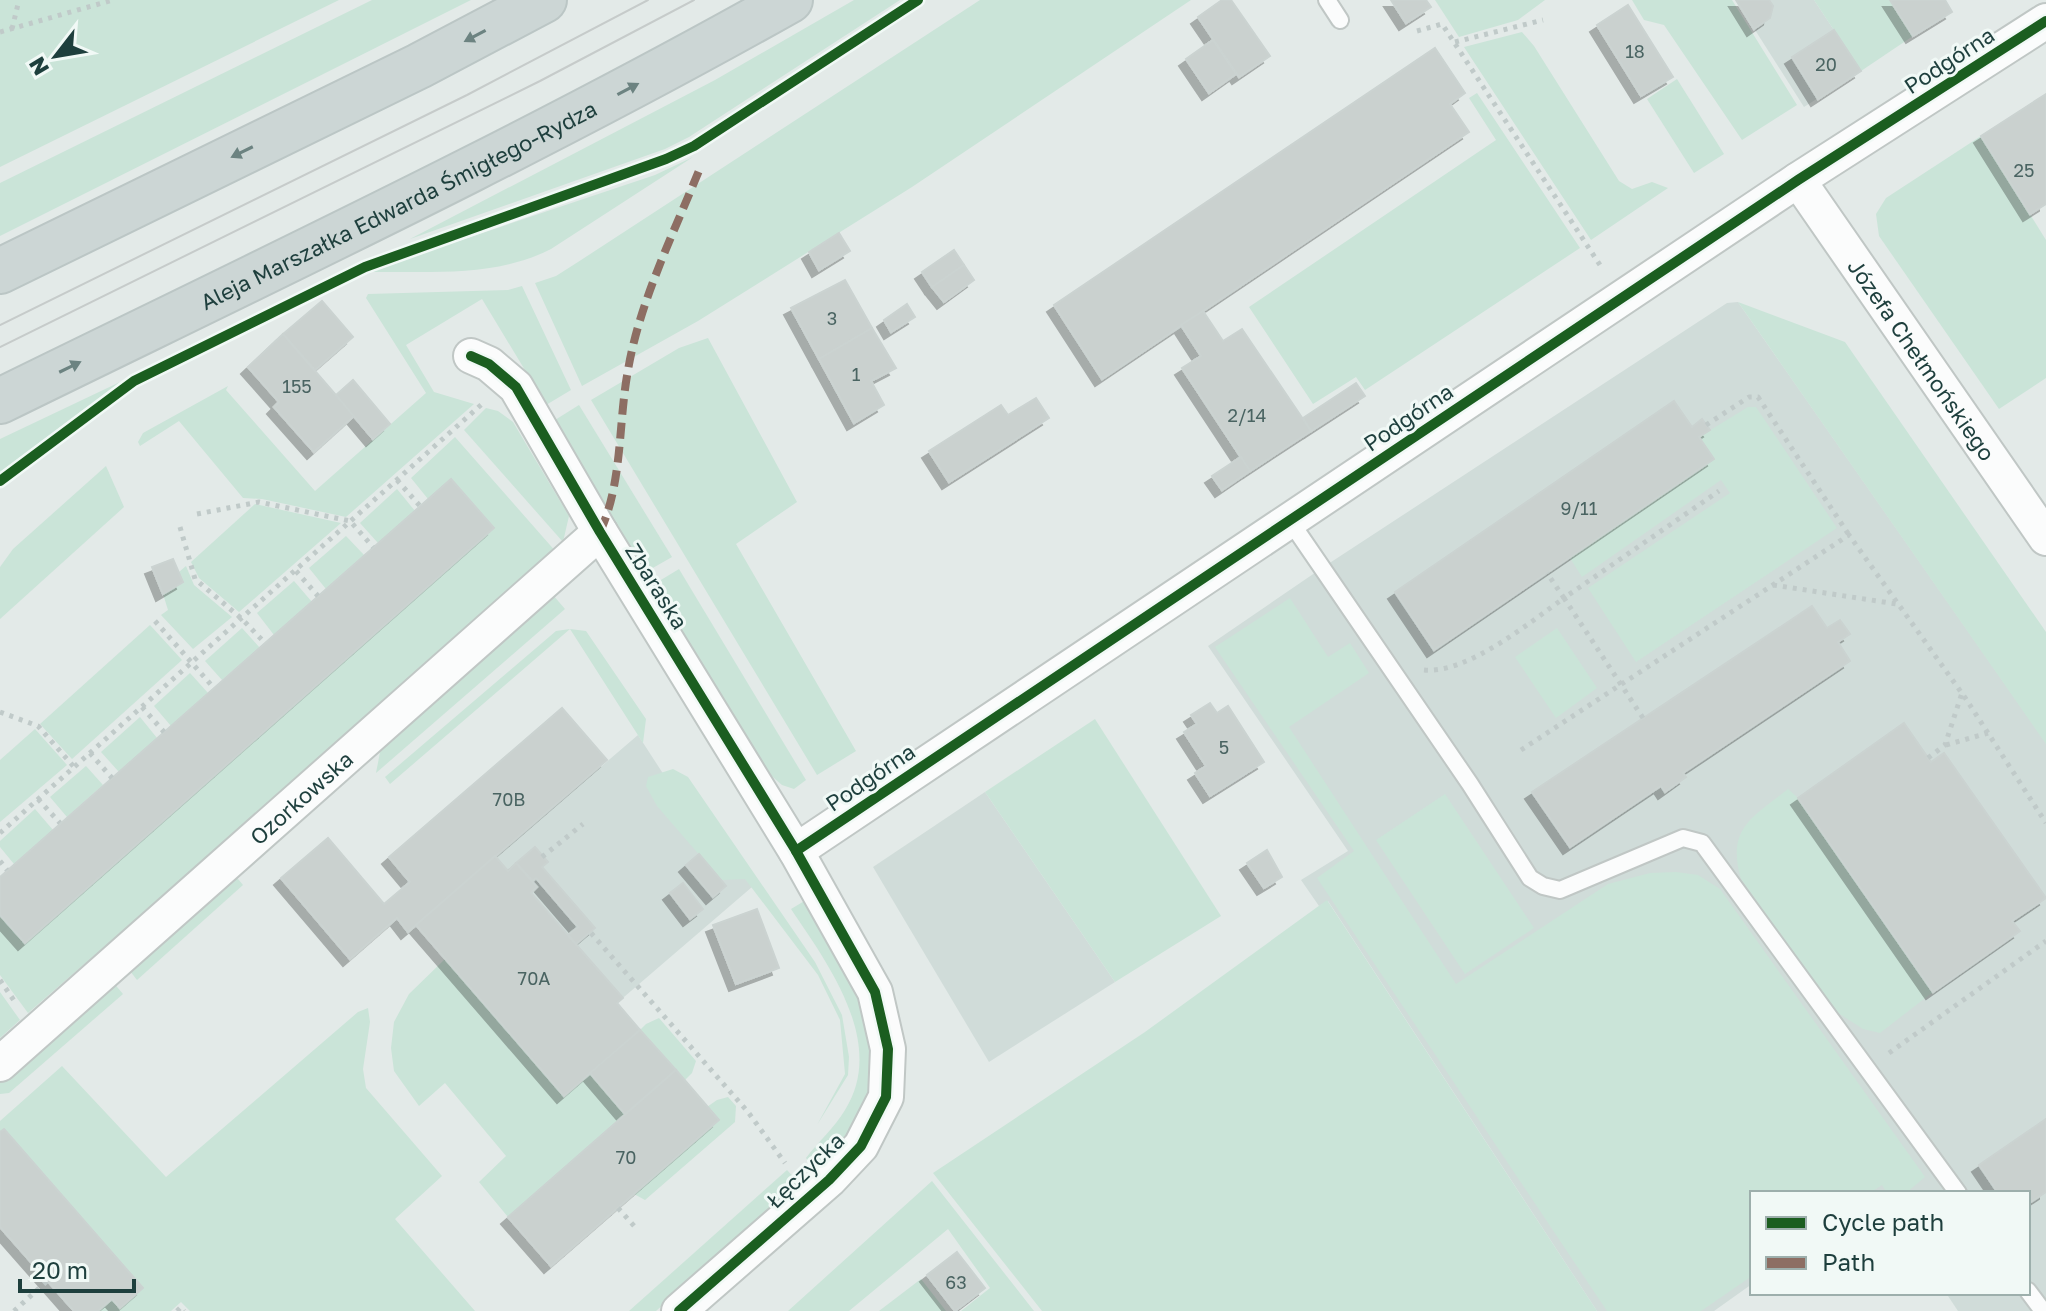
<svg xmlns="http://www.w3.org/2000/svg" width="2046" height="1311" viewBox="0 0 2046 1311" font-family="'Golos Text',sans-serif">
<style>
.built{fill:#d0dcd9}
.green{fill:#cae4d8}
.building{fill:#cad1cf;stroke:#cbd3d1;stroke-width:2;filter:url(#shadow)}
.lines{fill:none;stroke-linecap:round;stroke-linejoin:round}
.service-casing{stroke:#c0c7c5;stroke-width:20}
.minor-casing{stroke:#c0c7c5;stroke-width:38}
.primary-casing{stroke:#bbc6c5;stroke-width:48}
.path{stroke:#c0cac9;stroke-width:5;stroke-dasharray:4 6;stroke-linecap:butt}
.service{stroke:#fbfcfc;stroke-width:16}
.minor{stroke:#fbfcfc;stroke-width:34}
.primary{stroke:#ccd6d5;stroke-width:44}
.tram{stroke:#c6cbca;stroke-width:2}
.quiet{stroke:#8d6e63;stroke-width:8;stroke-dasharray:16 8;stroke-linecap:butt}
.cycleway-casing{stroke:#f1f9f6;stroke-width:15}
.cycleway{stroke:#1b5e20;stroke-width:10}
.oneway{fill:#6c8381}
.labels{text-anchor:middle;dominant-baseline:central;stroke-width:6;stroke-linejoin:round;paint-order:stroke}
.number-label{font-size:18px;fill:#4a6462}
.street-label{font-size:22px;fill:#1e3f3d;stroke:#f1f9f6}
</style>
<defs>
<filter id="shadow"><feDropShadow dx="-7" dy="7" stdDeviation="0" flood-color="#0004"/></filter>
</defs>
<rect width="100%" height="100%" fill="#e3eae8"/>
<g class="built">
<polygon points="1736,0 1814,0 1861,71 1804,107"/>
<polygon points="1738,302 2046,743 2046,1311 1958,1311 1946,1293 2028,1293 2028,1193 1752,1193 1752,1284 1714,1311 1597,1311 1328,901 1319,906 1301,880 1348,851 1208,646 1322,568 1727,303"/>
<polygon points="638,735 662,772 752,887 617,1003 564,1096 416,925"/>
<polygon points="985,792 1115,982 989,1062 873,867"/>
</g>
<g class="green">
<polygon points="0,0 339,0 0,167"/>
<polygon points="372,0 471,0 0,236 0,183"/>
<polygon points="854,0 900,0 689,137 665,149 410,239 715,80"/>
<polygon points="980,0 1191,0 912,187 698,321 582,386 535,283 556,276 578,262"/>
<polygon points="1435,0 1545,0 1518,20 1459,37"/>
<polygon points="1632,0 1732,0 1797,105 1742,140 1664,25 1644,20"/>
<polygon points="1814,0 1890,0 1913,36 1861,71"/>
<polygon points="1522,32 1534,46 1619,181 1632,189 1652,182 1668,188 1591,240 1464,47"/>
<polygon points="1677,79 1724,154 1694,173 1647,99"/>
<polygon points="1477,93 1580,248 1365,390 1356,377 1313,404 1249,307 1496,140 1469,98"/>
<polygon points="1981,136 2046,240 2046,378 1999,409 1879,236 1876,214 1886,198"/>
<path d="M693 157 551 249C494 278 428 271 366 272L655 175Z"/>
<polygon points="522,286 571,390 546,405 482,299 406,345 434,392 474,404 346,517 262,499 243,498 179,421 140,446 138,442 143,433 228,386 226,390 315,491 426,393 366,298 368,294 508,290"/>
<polygon points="1738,302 1845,342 2046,632 2046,744"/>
<polygon points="708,338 797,502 736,544 856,751 817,775 591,400 679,348"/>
<polygon points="120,382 0,472 0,439"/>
<polygon points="579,405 672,557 644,573 555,420"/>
<polygon points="1748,407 1756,407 1837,528 1636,662 1588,588 1730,493 1721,480 1582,577 1570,558 1713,459 1699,437"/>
<polygon points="486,408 498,411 513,422 569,516 563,542 464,430"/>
<polygon points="455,437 557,553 28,1013 0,975 0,915 25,942 494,528 451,479 428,499 411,478"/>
<polygon points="106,466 124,507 0,619 0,567 13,549"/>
<polygon points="397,489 415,511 378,543 360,523"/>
<polygon points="255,504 341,523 239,612 199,578 191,562"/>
<polygon points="346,536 364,555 326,589 309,568"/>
<polygon points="186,566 194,585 232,617 193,649 161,615 168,610 163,594 182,582 179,572"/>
<polygon points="679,569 806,780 794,789 782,785 760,766 651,586"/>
<polygon points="294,581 312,602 274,635 257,613"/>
<polygon points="553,595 565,609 376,773 381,747"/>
<polygon points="1290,598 1328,657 1350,643 1369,673 1289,727 1456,984 1608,884 1650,873 1676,872 1698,875 1720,889 1925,1177 1906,1193 1887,1193 1882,1185 1870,1193 1752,1193 1752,1276 1701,1311 1607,1311 1317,878 1354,851 1215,647"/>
<polygon points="150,625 182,660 72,759 40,724"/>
<polygon points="242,628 260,648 222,680 205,661"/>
<polygon points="1557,628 1597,688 1556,718 1515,657"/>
<polygon points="570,629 390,784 385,777 556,631 570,629 586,631 646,719 643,743"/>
<polygon points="190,673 208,693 171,726 154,706"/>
<polygon points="140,717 157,738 119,772 101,752"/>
<polygon points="1095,719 1221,916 1115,982 985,792"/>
<polygon points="35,729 67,765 0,822 0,760"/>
<polygon points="86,766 103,785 67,817 50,797"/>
<polygon points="673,769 688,777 815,962 842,1015 849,1057 848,1075 817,1125 845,1074 840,1020 818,975 745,879 721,880 657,806 646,786 648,777"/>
<path d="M1788 789 1798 798 1933 992 1880 1033 1863 1029 1835 1011 1741 879C1726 828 1753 817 1788 789Z"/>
<polygon points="1445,794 1534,928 1465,974 1376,840"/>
<polygon points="35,809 53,830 14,864 0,847 0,841"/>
<polygon points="230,876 238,879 243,885 137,980 127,967"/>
<path d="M806 900 851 974 868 1016 875 1084 856 1124 830 1159 815 1170 806 1158C818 1142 835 1127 845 1110 887 1043 828 964 791 909Z"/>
<polygon points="1327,900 1597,1311 1042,1311 933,1173 1145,1032"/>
<polygon points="445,959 564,1095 590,1073 625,1114 508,1217 479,1182 506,1156 445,1083 419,1106 394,1071 391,1048 394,1022 409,994"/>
<polygon points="112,981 123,994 9,1093 0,1094 0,1080"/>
<polygon points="0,992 20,1020 0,1038"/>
<polygon points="368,1008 370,1022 363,1069 366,1088 442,1176 395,1219 475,1311 190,1311 181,1302 171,1311 98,1311 112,1299 120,1307 142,1287 4,1129 0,1132 0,1121 62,1066 166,1177 358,1012"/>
<polygon points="659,1018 696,1061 692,1073 684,1081 640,1030 646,1024"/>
<polygon points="728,1097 736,1106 735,1122 645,1200 634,1194 718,1120 707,1107 717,1100"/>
<polygon points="787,1170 799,1183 656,1311 629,1311"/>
<polygon points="932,1181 1034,1311 961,1311 990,1288 948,1229 849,1311 788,1311"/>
<polygon points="921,1279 946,1311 879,1311"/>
</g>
<g class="building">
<polygon points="1222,0 1231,0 1270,56 1239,77 1198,17"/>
<polygon points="1391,0 1426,0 1431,7 1406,23"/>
<polygon points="1736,0 1769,0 1773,6 1770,18 1754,29"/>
<polygon points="1890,0 1945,0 1952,12 1913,36"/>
<polygon points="1628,5 1673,77 1641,96 1597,25"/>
<polygon points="1834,30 1861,71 1818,99 1792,57"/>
<polygon points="1213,40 1236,74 1209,93 1186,59"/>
<polygon points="1435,48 1465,93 1450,104 1469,132 1102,379 1054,305"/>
<polygon points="2046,94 2046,204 2030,214 1981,136"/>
<polygon points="839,233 850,251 819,270 809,252"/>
<polygon points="954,250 964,265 932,287 922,272"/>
<polygon points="964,265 974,280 944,302 932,287"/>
<polygon points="845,280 872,328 819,359 791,308"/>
<polygon points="322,301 353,337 315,370 283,334"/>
<polygon points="907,304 915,317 891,332 884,320"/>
<polygon points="1203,311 1223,341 1242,329 1311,431 1250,471 1182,368 1201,356 1181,325"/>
<polygon points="872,328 896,368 871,381 884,405 854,423 819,359"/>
<polygon points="283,334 354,416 314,452 274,407 279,402 248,367"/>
<polygon points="353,380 390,424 373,439 336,395"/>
<polygon points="1356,383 1365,396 1311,431 1303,418"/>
<polygon points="1036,398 1049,418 949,482 929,451 1001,405 1008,415"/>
<polygon points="1674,401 1692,427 1702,419 1710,430 1699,437 1714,459 1434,650 1395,592"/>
<polygon points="1241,457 1250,471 1222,490 1212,476"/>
<polygon points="451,479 494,528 25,943 0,915 0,877"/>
<polygon points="173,559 183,582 163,594 152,567"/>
<polygon points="1812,606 1827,628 1840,620 1850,634 1838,642 1850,661 1683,773 1686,777 1665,792 1661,786 1570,847 1532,792"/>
<polygon points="1210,703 1217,713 1228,706 1264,762 1210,796 1195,773 1206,766 1184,732 1197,724 1191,715"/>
<polygon points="562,708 607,760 408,932 397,918 350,959 281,878 328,838 384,904 410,882 389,857"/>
<polygon points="1904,723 1931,762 1944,753 2046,898 2012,921 2020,931 1933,992 1798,798"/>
<polygon points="535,847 548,862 542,867 595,928 576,944 568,935 578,927 536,878 533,881 516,863"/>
<polygon points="1267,850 1282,877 1264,888 1247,863"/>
<polygon points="699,854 726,886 713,897 686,865"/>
<polygon points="495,856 508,871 516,863 537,887 531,893 623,998 617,1003 640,1030 564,1096 416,925"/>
<polygon points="683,883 703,909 690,919 670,893"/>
<polygon points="757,909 779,968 736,984 713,925"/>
<polygon points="640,1030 676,1070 625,1114 590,1073"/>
<polygon points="676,1070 719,1120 551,1266 508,1217"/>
<polygon points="2046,1119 2046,1192 2028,1204 2028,1193 1998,1193 1979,1165"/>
<polygon points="4,1129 143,1288 120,1308 112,1299 98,1311 74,1311 0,1227 0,1132"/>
<polygon points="957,1252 985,1288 955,1311 927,1275"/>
</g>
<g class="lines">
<g class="service-casing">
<g id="service">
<polyline points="1327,0 1340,20"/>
<polyline points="1290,521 1470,784 1530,878 1543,886 1560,890 1683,838 1702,843 1958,1193"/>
<polyline points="2028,1291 2043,1311"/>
</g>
</g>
<g class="minor-casing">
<g id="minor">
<path id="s1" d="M1798 180 2046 538"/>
<polyline points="471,356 489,364 516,387 600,532 796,851 875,992 888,1049 886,1097 861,1146 829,1180 679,1311"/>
<polyline points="796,851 1798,180 2046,21"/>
<path id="s2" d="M0 1064 600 532"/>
</g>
</g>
<g class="primary-casing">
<g id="primary">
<polyline points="0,271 419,66 544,0"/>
<path id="s3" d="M0 401C265 271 533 145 790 0"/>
</g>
</g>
<g class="path">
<polyline points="12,29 19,0"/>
<polyline points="1417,31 1442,24 1600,265"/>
<polyline points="0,32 113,0"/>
<polyline points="1455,42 1543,20"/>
<polyline points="1706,425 1749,397 1758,397 1849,535"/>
<polyline points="397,480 420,506"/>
<polyline points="197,514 259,502 350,521 373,547"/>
<polyline points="180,527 195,579 242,619 265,643"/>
<polyline points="296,571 318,596"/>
<polyline points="1773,585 1897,604"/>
<polyline points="155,621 214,688"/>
<path d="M1424 670C1467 674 1529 623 1564 598L1547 573"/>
<polyline points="142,707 164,732"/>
<polyline points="0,712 38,726 74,767"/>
<polyline points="1643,718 1564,598 1719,491"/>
<polyline points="1946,745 1988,733"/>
<polyline points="1521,750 1849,535 1966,699 2046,823"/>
<polyline points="90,753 112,778"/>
<polyline points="1928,758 1945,745 1962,693"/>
<polyline points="38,799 60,823"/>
<polyline points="0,833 482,404"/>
<polyline points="542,857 583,824"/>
<polyline points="0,861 7,870"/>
<polyline points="591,933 748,1112 785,1163"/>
<polyline points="0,980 15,1002"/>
<polyline points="1889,1053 2046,941"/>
<polyline points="618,1208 635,1227"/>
<polyline points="14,1311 47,1281"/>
<polyline points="177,1311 181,1307 184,1311"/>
</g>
<use href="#service" class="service"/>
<use href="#minor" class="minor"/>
<use href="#primary" class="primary"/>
<g class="tram">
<polyline points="0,325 467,95 648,0"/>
<polyline points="0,347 540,81 694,0"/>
</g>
<path class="quiet" d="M600 532C623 481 618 424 628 370 640 300 674 233 700 168"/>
<g class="cycleway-casing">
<g id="cycleway">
<polyline points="471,356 489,364 516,387 600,532 796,851 875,992 888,1049 886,1097 861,1146 829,1180 679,1311"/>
<polyline points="0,481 134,381 365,267 666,159 694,146 918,0"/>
<polyline points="796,851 1798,180 2046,21"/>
</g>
</g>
<use href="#cycleway" class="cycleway"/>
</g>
<defs><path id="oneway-solid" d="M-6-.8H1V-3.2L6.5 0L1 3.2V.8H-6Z" transform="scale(2)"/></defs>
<g class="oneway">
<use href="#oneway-solid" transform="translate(475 36) rotate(152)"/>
<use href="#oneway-solid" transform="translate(628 89) rotate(-28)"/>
<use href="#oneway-solid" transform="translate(242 152) rotate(154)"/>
<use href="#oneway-solid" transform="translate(70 367) rotate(-26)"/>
</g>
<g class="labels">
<g class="number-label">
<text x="1635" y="51">18</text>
<text x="1826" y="64">20</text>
<text x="2024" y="170">25</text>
<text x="832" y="318">3</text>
<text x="856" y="374">1</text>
<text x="297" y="386">155</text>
<text x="1247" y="415">2/14</text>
<text x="1579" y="508">9/11</text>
<text x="1224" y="747">5</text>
<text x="509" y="799">70B</text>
<text x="534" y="978">70A</text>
<text x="626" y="1157">70</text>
<text x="956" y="1282">63</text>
</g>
<g class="street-label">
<text transform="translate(1949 60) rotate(-33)">Podgórna</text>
<text stroke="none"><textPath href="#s3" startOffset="444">Aleja Marszałka Edwarda Śmigłego-Rydza</textPath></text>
<text stroke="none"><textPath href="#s1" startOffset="218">Józefa Chełmońskiego</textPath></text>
<text transform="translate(1408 417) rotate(-34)">Podgórna</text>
<text transform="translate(657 586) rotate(58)">Zbaraska</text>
<text transform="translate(870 777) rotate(-34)">Podgórna</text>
<text stroke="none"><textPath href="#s2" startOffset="402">Ozorkowska</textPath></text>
<text transform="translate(805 1170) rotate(-44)">Łęczycka</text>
</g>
</g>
<rect x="1750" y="1191" width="280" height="104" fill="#f1f9f6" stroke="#9dafac" stroke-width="2"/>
<rect x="1766" y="1217" width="40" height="12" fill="#1b5e20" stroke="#9dafac" stroke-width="2"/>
<text x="1822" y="1231" font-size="24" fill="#1e3f3d">Cycle path</text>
<rect x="1766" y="1257" width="40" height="12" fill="#8d6e63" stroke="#9dafac" stroke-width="2"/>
<text x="1822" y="1271" font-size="24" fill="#1e3f3d">Path</text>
<g transform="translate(56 56) rotate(239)" stroke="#f1f9f6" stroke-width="6" paint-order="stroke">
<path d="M0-6L14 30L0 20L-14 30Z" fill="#1e3f3d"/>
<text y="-12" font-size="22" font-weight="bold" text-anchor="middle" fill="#1e3f3d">N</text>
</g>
<path d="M20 1279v12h114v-12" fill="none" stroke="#1e3f3d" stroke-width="4"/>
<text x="32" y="1279" font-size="24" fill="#1e3f3d" stroke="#f1f9f6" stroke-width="6" paint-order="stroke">20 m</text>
</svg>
